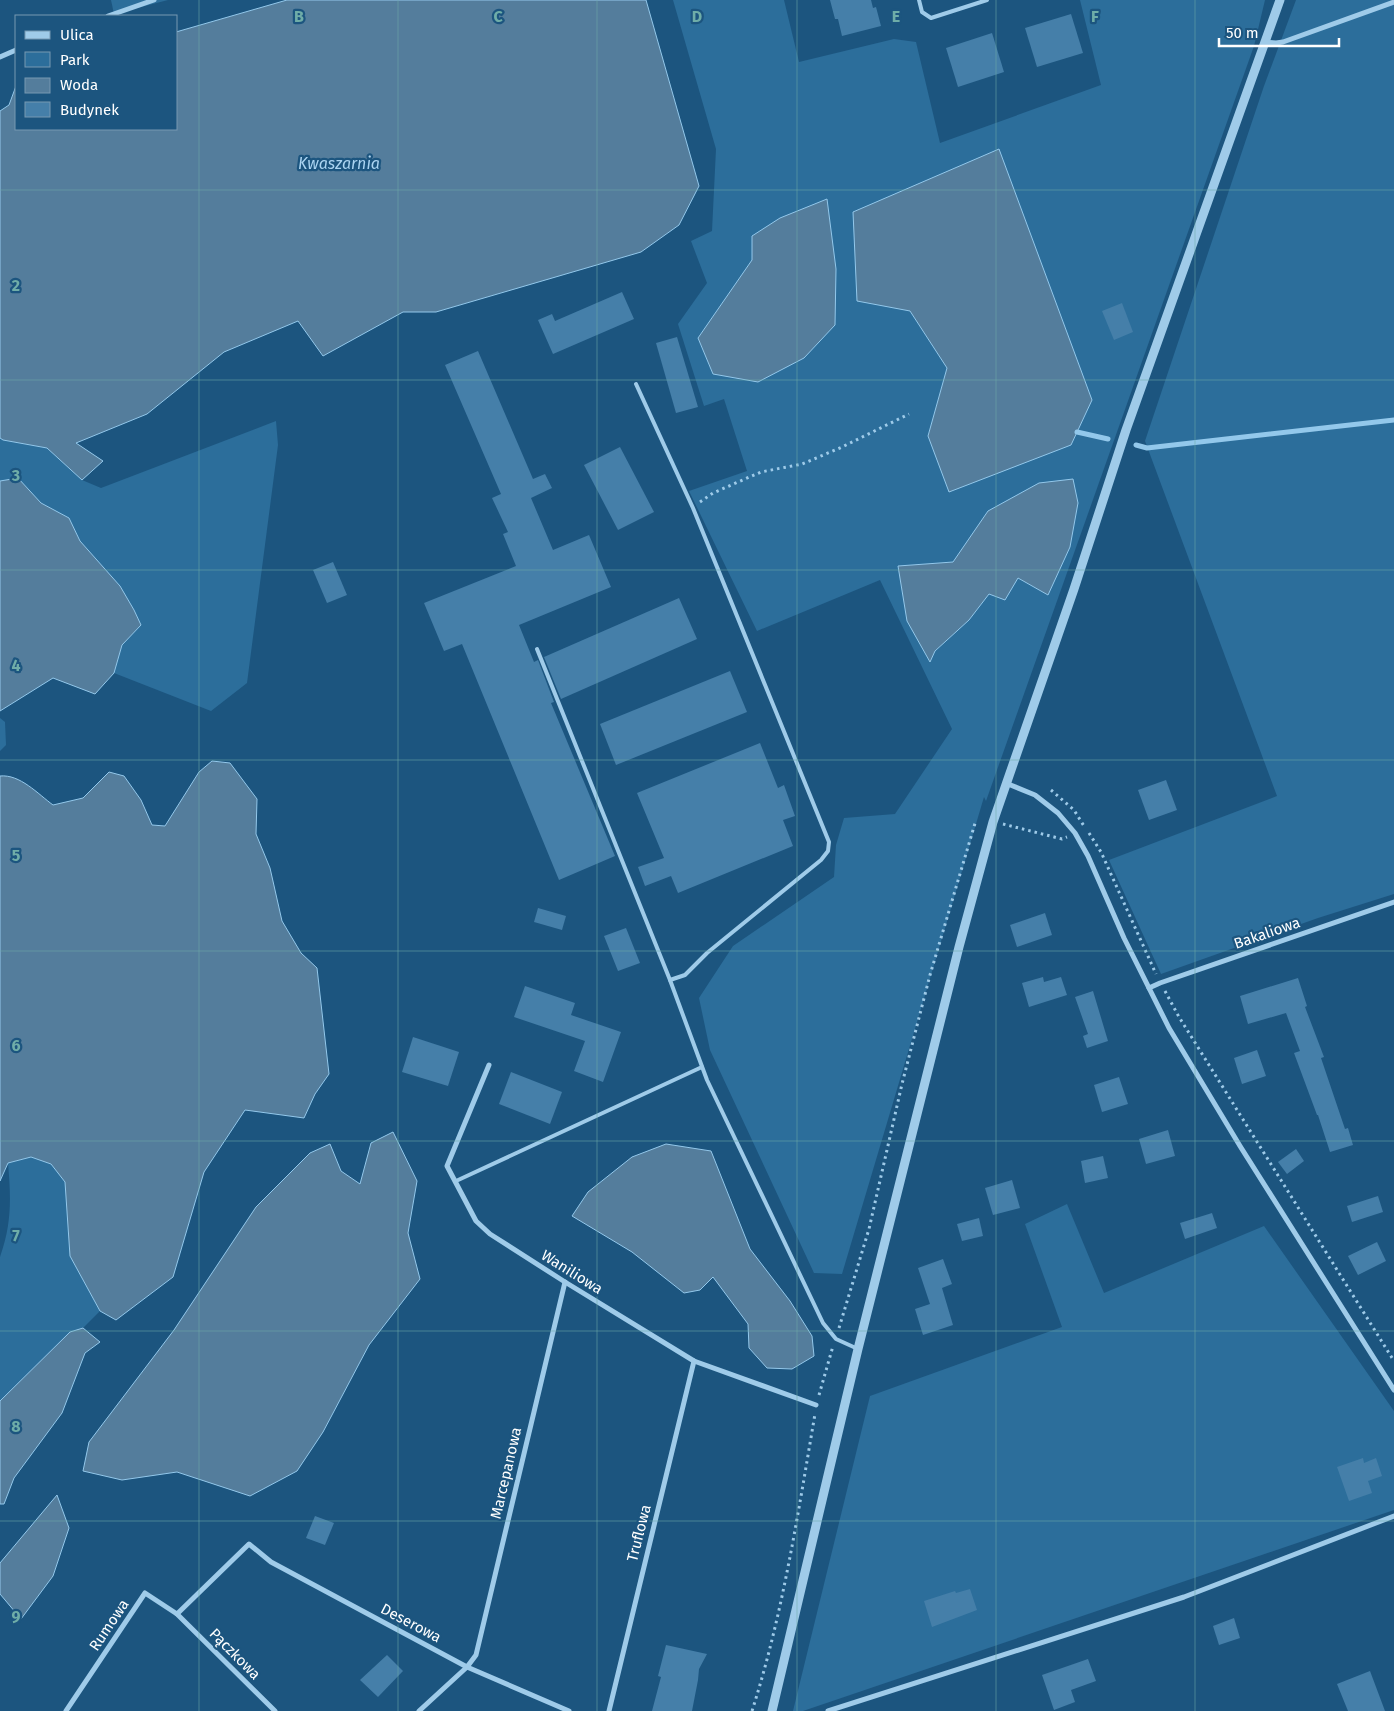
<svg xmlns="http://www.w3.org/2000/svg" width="1394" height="1711" viewBox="0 0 1394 1711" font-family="'Fira Sans',sans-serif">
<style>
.green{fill:#2c6e9b;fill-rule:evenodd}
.water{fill:#547d9c;stroke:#93c8eb}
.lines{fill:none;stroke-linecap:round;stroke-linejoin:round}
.stream{stroke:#93c8eb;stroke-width:5}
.building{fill:#457fa9}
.path{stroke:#9fcbe9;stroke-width:3;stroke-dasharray:2.5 4;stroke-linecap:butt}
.service{stroke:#9fcbe9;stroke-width:4}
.minor{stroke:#9fcbe9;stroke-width:5}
.tertiary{stroke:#9fcbe9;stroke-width:9}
.grid{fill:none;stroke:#6fada8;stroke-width:1;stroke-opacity:0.55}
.labels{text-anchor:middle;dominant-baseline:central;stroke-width:4.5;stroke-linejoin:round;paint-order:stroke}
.street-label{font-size:15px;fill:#fff;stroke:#1c557f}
.water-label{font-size:16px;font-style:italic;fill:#abd4f1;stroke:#1c557f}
.grid-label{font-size:16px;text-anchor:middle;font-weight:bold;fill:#6fada8;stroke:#1c557f;stroke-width:4.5;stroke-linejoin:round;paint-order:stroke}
</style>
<rect width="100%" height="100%" fill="#1c557f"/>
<g class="green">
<polygon points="111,0 168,0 114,14"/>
<path d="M673 0H784L799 62 894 39 916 42 940 143 1101 85 1080 0H1265L1254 46 986 801 984 797 842 1274 814 1273 710 1050 699 998 733 946 834 877 836 845 844 818 895 814 952 729 880 580 757 631 689 491 747 471 724 399 704 406 678 324 707 283 691 241 712 231 716 149ZM752 260 713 374 698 338ZM910 311 1091 400 1071 445 928 436 947 368ZM988 511 1048 595 1018 578 989 594 969 620 935 651 930 661 898 566 954 562Z"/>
<polygon points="1296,0 1394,0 1394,894 1318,918 1161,974 1109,860 1277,796 1145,441 1264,86"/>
<polygon points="276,421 278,445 247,683 211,711 114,673 122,645 141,625 134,610 120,586 80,541 69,518 41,503 18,478 0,481 0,438 3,440 47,448 82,480 101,488"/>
<polygon points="0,718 5,722 6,745 0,751"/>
<path d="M31 1157 51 1164 65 1182 70 1256 100 1311 83 1328 70 1332 0 1401V1257C12 1223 11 1198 8 1163Z"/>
<polygon points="1067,1204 1104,1293 1264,1226 1394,1411 1394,1510 803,1711 793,1711 870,1396 1062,1327 1025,1224"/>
</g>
<g class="water">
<polygon points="287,0 646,0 699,186 679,225 641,252 436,312 403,312 323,356 298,321 224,352 147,414 76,443 103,461 82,480 47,448 3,440 0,438 0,111 9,105 16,86 16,129 176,129 176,32"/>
<polygon points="999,149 1092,400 1071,445 949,492 928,436 947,368 910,311 857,301 853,212"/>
<polygon points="827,199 836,269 835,325 804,358 758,382 713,374 698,338 752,260 752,236 780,218"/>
<polygon points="18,478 41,503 69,518 80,541 120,586 134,610 141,625 122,645 114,673 95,694 53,678 0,711 0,481"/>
<polygon points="1073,479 1078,503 1070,547 1048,595 1018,578 1005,600 989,594 969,620 935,651 930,662 907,621 898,566 953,562 988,511 1039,483"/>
<path d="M212 761 230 763 257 799 256 834 270 868 282 921 301 953 317 968 329 1074 315 1094 304 1118 245 1110 204 1172 173 1277 116 1320 100 1311 70 1256 65 1182 51 1164 31 1157 8 1163 0 1181V776C20 774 38 794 53 805L83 798 109 772 124 776 141 800 152 825 165 826 199 772Z"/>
<polygon points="393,1132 417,1181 408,1233 420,1279 369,1345 323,1432 297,1471 250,1496 177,1472 122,1480 83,1471 89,1442 174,1330 256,1207 310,1153 330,1144 341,1171 360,1184 371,1143"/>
<polygon points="666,1144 711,1151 750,1249 790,1301 812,1336 814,1356 792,1369 767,1368 749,1348 748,1324 713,1277 700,1290 684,1293 632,1252 572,1216 588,1192 632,1157"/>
<polygon points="83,1328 100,1342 85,1353 62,1413 14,1478 4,1504 0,1504 0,1401 70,1332"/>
<polygon points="57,1495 69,1528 53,1576 21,1619 0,1594 0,1563"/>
</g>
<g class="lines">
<g class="stream">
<polyline points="1077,432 1108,439"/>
<polyline points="1136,445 1147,448 1394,420"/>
</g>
</g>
<g class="building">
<polygon points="830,0 871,0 873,8 876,7 881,26 842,36 838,19 835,19"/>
<polygon points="1071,14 1083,53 1037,67 1025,28"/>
<polygon points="992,33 1004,72 958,87 946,48"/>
<polygon points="622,292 634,319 553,354 538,320 552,314 555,321"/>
<polygon points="1122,303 1133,332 1114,340 1102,311"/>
<polygon points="677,337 698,407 676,413 656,343"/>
<polygon points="478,351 533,479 545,474 552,488 531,498 553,550 589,535 611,587 519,625 534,662 538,660 554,702 551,703 615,856 559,880 462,644 444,651 424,603 516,566 503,534 508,532 492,498 501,494 445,365"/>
<polygon points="620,447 654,512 618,530 584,465"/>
<polygon points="333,562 347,595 327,603 313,570"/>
<polygon points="679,598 697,639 561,699 544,657"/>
<polygon points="730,671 747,712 616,765 600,724"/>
<polygon points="760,743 778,788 784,785 795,816 783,820 793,846 678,893 671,876 645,886 638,867 664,858 637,793"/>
<polygon points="1166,780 1177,810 1149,820 1138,790"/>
<polygon points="538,908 566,916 562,930 534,922"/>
<polygon points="1045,913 1052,935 1017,947 1010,925"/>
<polygon points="626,928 640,963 618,971 604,936"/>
<polygon points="1043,977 1044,982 1061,977 1067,995 1029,1007 1022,983"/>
<polygon points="1298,978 1307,1006 1305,1007 1324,1057 1321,1058 1345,1129 1348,1128 1353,1145 1330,1152 1318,1115 1317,1115 1294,1053 1300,1051 1286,1013 1248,1024 1240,996"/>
<polygon points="525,986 575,1003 571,1015 621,1032 603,1082 574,1071 585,1041 514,1017"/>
<polygon points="1093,991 1108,1041 1087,1048 1083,1036 1088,1034 1075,997"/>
<polygon points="413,1037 459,1052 448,1086 402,1072"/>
<polygon points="1257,1050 1266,1076 1242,1084 1234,1058"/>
<polygon points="511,1072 562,1092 550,1124 499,1104"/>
<polygon points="1119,1077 1128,1104 1102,1112 1094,1085"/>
<polygon points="1168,1130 1175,1156 1146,1164 1139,1139"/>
<polygon points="1296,1149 1304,1161 1287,1174 1278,1162"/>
<polygon points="1103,1156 1108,1178 1085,1183 1081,1161"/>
<polygon points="1012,1180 1020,1208 993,1215 985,1188"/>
<polygon points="1378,1196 1383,1212 1352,1222 1347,1206"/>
<polygon points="1212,1213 1217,1228 1185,1239 1180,1223"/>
<polygon points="979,1218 983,1236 962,1241 957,1224"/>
<polygon points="1377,1242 1386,1261 1358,1275 1348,1256"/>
<polygon points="943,1259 952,1284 942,1288 953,1325 923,1335 915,1309 930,1304 918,1268"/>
<polygon points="1363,1458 1364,1463 1376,1458 1382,1476 1368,1481 1372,1493 1349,1501 1337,1467"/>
<polygon points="315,1516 334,1523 325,1545 306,1538"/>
<polygon points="970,1589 977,1610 932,1627 924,1601 955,1591 956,1593"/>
<polygon points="1234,1618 1240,1638 1219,1645 1213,1626"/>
<polygon points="666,1645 707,1654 699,1669 698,1680 692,1711 652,1711 661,1677 658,1676"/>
<polygon points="387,1655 403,1671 378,1697 360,1680"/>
<polygon points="1088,1659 1096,1681 1071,1690 1075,1702 1054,1710 1042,1675"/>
<polygon points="1370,1671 1385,1711 1348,1711 1337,1684"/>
</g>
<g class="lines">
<g class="path">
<polyline points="700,502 713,493 761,472 802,464 840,448 909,414"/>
<polyline points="1051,790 1074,810 1084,826"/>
<polyline points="1003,824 1062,839 1067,837"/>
<polyline points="1089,833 1101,852 1156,974"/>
<polyline points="1165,991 1179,1017 1394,1361"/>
<polyline points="839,1328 869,1229 902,1084 930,975 976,820"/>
<polyline points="819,1395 833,1346"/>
<path d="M752 1711C783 1614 798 1513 815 1414"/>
</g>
<g class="service">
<polyline points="919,0 922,12 931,18 987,0"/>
<polyline points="636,384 693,508 829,842 828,851 821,860 707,953 685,975 670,980"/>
<polyline points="537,649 670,980 707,1080 823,1323 836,1339 858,1349"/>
<polyline points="456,1181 702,1067"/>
</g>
<g class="minor">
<polyline points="108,16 154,0"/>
<polyline points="1265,42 1276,43 1283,42 1394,2"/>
<polyline points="0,57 16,50"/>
<polyline points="1008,784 1035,795 1058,813 1075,833 1088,856 1124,938 1169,1028 1240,1146 1394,1390"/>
<polyline points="1149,988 1160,983 1394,902"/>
<polyline points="489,1065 447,1166 476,1221 490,1234 565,1282 694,1361 816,1405"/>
<polyline points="177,1614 275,1711"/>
<polyline points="66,1711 145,1593 177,1614 249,1544 271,1562 467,1667 569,1711"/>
<polyline points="419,1711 467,1667 476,1655 565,1282"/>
<polyline points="609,1711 694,1361"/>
<polyline points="828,1711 1184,1597 1394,1516"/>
</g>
<polyline class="tertiary" points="772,1711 858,1349 959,947 993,822 1074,589 1126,430 1280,0"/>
</g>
<path class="grid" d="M199 0V1711M398 0V1711M597 0V1711M797 0V1711M996 0V1711M1195 0V1711M0 190H1394M0 380H1394M0 570H1394M0 760H1394M0 951H1394M0 1141H1394M0 1331H1394M0 1521H1394"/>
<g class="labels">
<g class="street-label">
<text transform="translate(1267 933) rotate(-19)">Bakaliowa</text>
<text transform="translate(572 1272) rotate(32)">Waniliowa</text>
<text transform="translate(506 1473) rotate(-77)">Marcepanowa</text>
<text transform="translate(639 1533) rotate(-76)">Truflowa</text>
<text transform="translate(411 1623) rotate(28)">Deserowa</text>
<text transform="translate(109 1625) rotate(-56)">Rumowa</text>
<text transform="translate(235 1654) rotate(45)">Pączkowa</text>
</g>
<g class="water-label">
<text x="339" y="163">Kwaszarnia</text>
</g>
</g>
<g class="grid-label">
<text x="299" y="22">B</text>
<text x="498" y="22">C</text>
<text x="697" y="22">D</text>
<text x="896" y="22">E</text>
<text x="1095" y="22">F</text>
<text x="16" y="291">2</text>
<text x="16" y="481">3</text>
<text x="16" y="671">4</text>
<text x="16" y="861">5</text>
<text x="16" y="1051">6</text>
<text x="16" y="1241">7</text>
<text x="16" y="1432">8</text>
<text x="16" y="1622">9</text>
</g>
<rect x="15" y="15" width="162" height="115" fill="#1c557f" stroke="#7799b2"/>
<rect x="25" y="31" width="25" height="8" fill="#9fcbe9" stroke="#7799b2"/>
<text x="60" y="40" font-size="15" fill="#ffffff">Ulica</text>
<rect x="25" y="52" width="25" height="15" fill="#2c6e9b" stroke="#7799b2"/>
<text x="60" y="65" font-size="15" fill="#ffffff">Park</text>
<rect x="25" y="78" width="25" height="15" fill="#547d9c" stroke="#7799b2"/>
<text x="60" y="90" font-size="15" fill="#ffffff">Woda</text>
<rect x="25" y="102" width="25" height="15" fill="#457fa9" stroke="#7799b2"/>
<text x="60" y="115" font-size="15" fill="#ffffff">Budynek</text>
<path d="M1219 38v8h120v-8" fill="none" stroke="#ffffff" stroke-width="2.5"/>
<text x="1226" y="38" font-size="15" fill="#ffffff" stroke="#1c557f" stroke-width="4" paint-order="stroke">50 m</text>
</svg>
